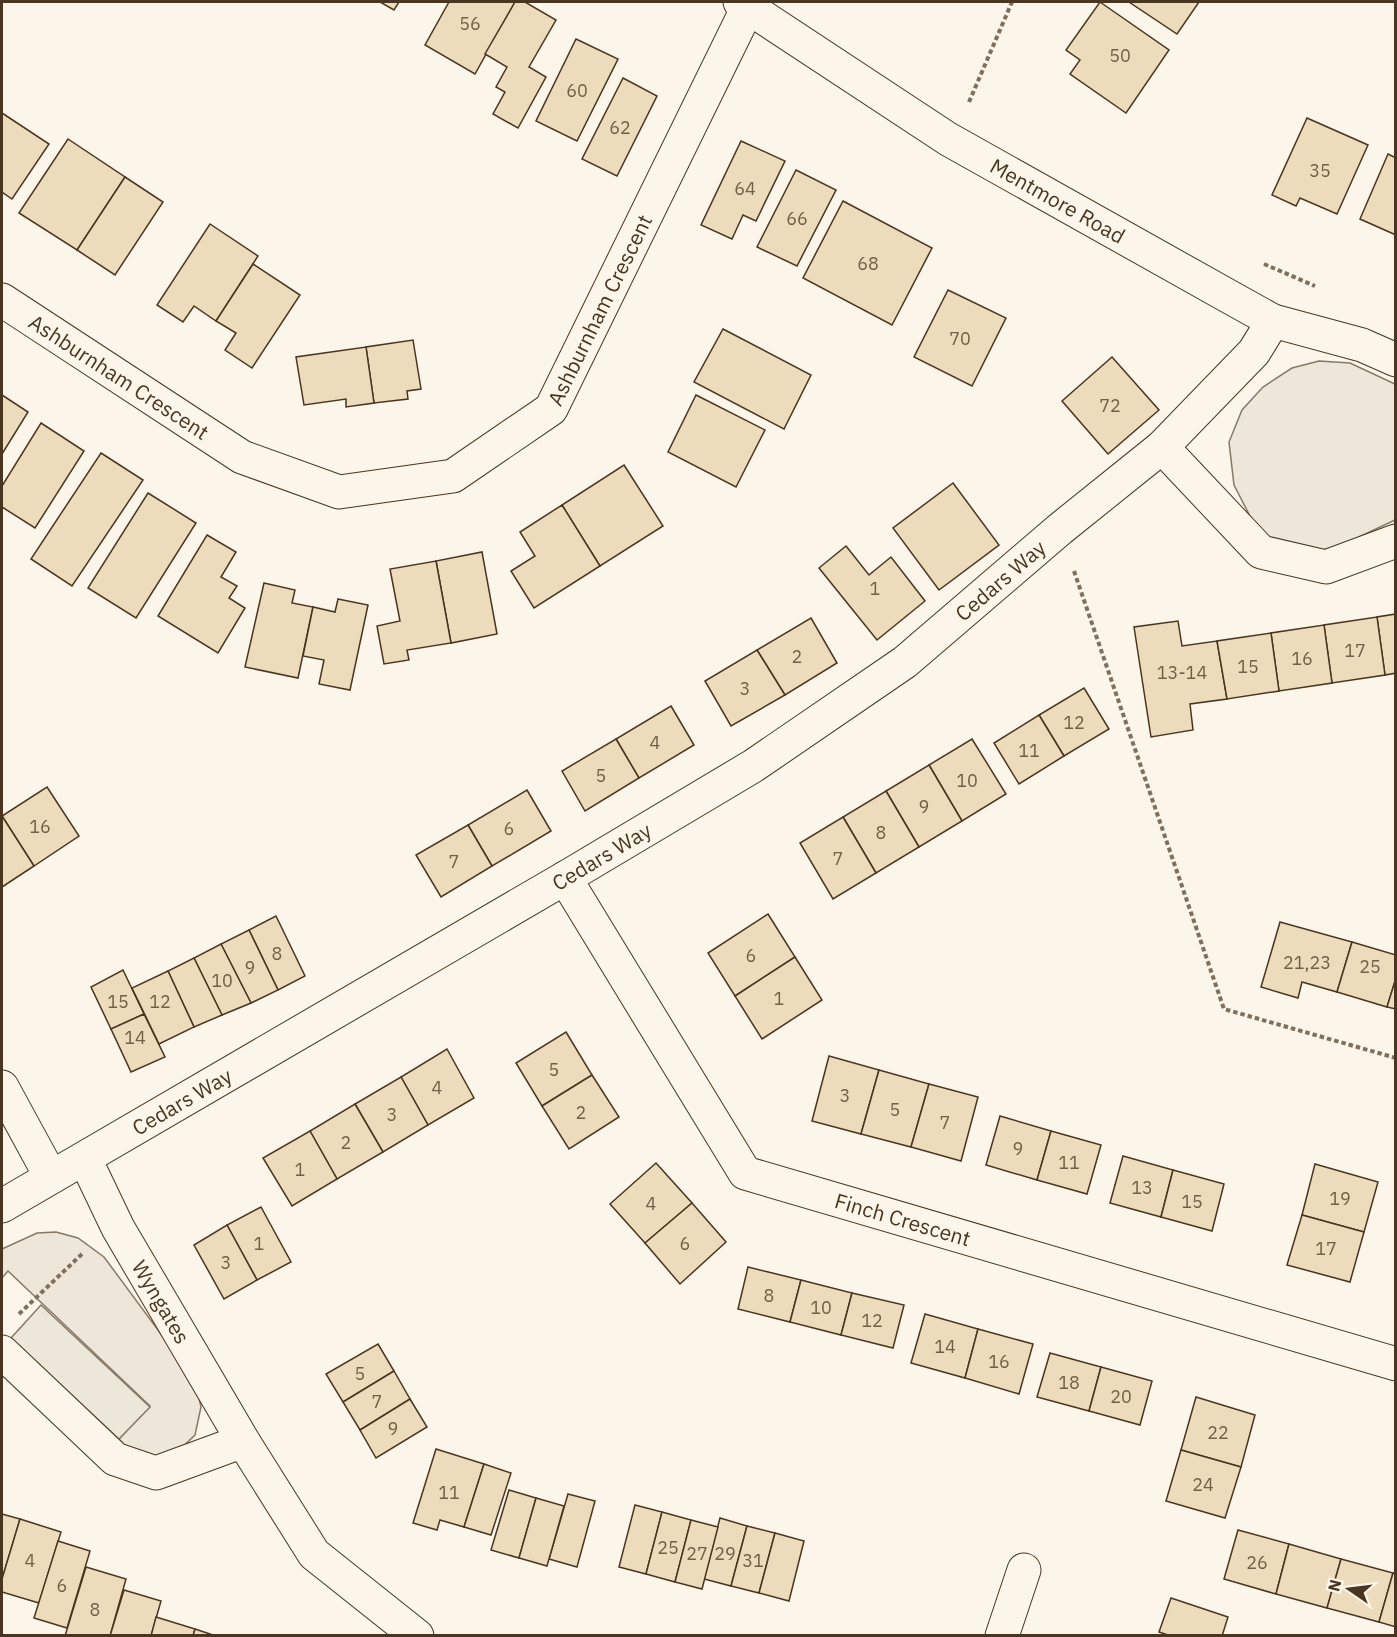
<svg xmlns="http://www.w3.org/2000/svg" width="1397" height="1637" viewBox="0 0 1397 1637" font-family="'IBM Plex Sans',sans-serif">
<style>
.green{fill:#ede6d9;stroke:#887966;stroke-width:1.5}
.parking{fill:#ede7d9;stroke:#887966;stroke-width:1.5}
.building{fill:#ecdcbc;stroke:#4a3520;stroke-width:1.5}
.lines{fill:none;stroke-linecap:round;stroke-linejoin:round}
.street-casing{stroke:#4a3520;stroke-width:35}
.path{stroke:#7f6f5c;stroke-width:4;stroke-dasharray:4.5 3;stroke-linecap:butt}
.street{stroke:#fbf6e9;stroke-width:33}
.labels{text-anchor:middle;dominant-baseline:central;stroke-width:4.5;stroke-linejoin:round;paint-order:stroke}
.number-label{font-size:18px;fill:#725f47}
.street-label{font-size:21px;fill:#4a3520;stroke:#fbf6e9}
</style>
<rect width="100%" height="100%" fill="#fbf6e9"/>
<g class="green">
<polygon points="1319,361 1350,363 1395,384 1395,520 1340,546 1309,553 1280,546 1253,522 1234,485 1229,442 1242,410 1263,387 1292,368"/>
<polygon points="56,1232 78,1238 104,1257 195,1380 201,1407 195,1435 177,1452 153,1458 130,1451 119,1439 150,1406 8,1271 2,1278 2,1249 37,1233"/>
</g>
<polygon class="parking" points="41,1305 150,1407 119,1439 11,1338"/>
<g class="building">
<polygon points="380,2 399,2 394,10"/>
<polygon points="449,2 515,2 475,74 425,45"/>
<polygon points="515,2 525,2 556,20 529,67 546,77 518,128 493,114 505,92 496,87 507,67 485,54"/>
<polygon points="1100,2 1169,50 1126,113 1070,74 1080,60 1066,50"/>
<polygon points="1129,2 1199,2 1177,34"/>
<polygon points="576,39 618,59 577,141 536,121"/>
<polygon points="623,78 657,96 617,176 582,159"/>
<polygon points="2,113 49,144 12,199 2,192"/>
<polygon points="1307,118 1368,145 1337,214 1300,198 1296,206 1272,195"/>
<polygon points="68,139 125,177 77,250 19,213"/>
<polygon points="741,141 785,161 756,221 743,215 732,239 701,225"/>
<polygon points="1388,154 1396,158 1396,235 1360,219"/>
<polygon points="796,170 836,190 797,266 757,247"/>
<polygon points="125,177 163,202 115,275 77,250"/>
<polygon points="843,201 932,248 892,325 803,278"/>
<polygon points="210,224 258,256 216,321 194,306 183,322 157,305"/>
<polygon points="253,264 300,295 252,368 225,350 236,333 216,321"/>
<polygon points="948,290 1006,318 972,386 914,357"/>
<polygon points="723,329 811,375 784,429 694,382"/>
<polygon points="413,340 421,389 407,391 408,399 374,403 366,347"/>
<polygon points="366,347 374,403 346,407 346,399 304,405 296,357"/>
<polygon points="1112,357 1159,410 1108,454 1062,401"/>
<polygon points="2,395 28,412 2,454"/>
<polygon points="696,395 765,430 736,487 668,452"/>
<polygon points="41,423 84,451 35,528 2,507 2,486"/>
<polygon points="101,453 143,480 72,586 31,559"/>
<polygon points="624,465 663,526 600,566 562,505"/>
<polygon points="953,483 999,545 939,590 893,528"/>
<polygon points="148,493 196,523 136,618 88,588"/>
<polygon points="562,505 600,566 534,608 511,571 535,556 520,532"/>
<polygon points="207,535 236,552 221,577 237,586 229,598 245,608 218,653 158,616"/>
<polygon points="846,546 869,575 891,557 925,601 877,640 819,568"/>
<polygon points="482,552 497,634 451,643 436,561"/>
<polygon points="436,561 451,643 407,650 409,660 384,664 377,626 400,621 390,569"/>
<polygon points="264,583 295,590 292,603 313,607 298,678 245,667"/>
<polygon points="338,599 368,605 350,690 319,684 324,660 303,656 313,607 335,612"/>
<polygon points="1396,614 1396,673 1385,675 1377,617"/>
<polygon points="1377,617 1385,675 1332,683 1324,625"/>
<polygon points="811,618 837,663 785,695 757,650"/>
<polygon points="1178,621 1182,646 1217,641 1227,699 1190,704 1193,730 1151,737 1134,627"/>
<polygon points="1324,625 1332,683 1279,691 1271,633"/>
<polygon points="1271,633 1279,691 1227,699 1217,641"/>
<polygon points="757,650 785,695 731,726 705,681"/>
<polygon points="1084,688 1109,729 1064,756 1039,715"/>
<polygon points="671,706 694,745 639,778 616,739"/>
<polygon points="1039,715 1064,756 1019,784 994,743"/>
<polygon points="616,739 639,778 585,811 562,771"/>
<polygon points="972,739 1006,794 962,821 929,765"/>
<polygon points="929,765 962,821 919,847 886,791"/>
<polygon points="47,787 79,836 34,866 2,816"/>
<polygon points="527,790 551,831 492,866 468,825"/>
<polygon points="886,791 919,847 876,873 843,817"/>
<polygon points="2,816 34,866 2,887"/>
<polygon points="843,817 876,873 833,899 800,843"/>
<polygon points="468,825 492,866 441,897 416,855"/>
<polygon points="768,914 795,957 735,996 708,953"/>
<polygon points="276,916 305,976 278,990 249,930"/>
<polygon points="1280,922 1352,942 1337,992 1302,982 1298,998 1261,987"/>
<polygon points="249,930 278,990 251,1003 221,944"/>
<polygon points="1352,942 1396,955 1396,978 1387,1007 1337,992"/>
<polygon points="221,944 251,1003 222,1015 194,958"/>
<polygon points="795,957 822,1000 762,1039 735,996"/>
<polygon points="194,958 222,1015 194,1027 168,971"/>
<polygon points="123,970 144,1014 111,1029 91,987"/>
<polygon points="168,971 194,1027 159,1044 132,988"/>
<polygon points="1396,978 1396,1009 1387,1007"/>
<polygon points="144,1014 165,1057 131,1072 111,1029"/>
<polygon points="566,1032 592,1075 542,1106 516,1063"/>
<polygon points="447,1049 474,1098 428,1125 401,1077"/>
<polygon points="829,1056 879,1070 861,1134 812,1121"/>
<polygon points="879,1070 929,1084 911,1147 861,1134"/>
<polygon points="592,1075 619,1117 569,1149 542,1106"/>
<polygon points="401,1077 428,1125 383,1152 355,1104"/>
<polygon points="929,1084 978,1097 961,1161 911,1147"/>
<polygon points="355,1104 383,1152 337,1179 310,1131"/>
<polygon points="1000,1116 1051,1131 1037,1180 986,1165"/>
<polygon points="310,1131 337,1179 292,1206 263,1158"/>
<polygon points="1051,1131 1101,1145 1087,1194 1037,1180"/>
<polygon points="1123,1156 1173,1170 1161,1217 1110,1203"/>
<polygon points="656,1163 692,1203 645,1243 610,1204"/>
<polygon points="1315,1164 1378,1182 1364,1232 1302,1215"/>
<polygon points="1173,1170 1224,1184 1212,1231 1161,1217"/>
<polygon points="692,1203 726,1242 680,1284 645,1243"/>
<polygon points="261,1207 291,1262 257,1280 227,1225"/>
<polygon points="1302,1215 1364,1232 1350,1282 1287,1265"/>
<polygon points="227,1225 257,1280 224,1299 194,1245"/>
<polygon points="748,1267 801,1280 790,1322 738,1309"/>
<polygon points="801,1280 852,1293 841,1335 790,1322"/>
<polygon points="852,1293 904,1305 893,1348 841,1335"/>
<polygon points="925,1314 978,1329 965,1378 911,1363"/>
<polygon points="978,1329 1033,1344 1019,1394 965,1378"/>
<polygon points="378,1344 394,1371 343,1402 326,1374"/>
<polygon points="1050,1353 1101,1367 1089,1411 1037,1397"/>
<polygon points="1101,1367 1152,1381 1140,1425 1089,1411"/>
<polygon points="394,1371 410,1399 360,1430 343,1402"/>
<polygon points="1196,1397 1255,1415 1241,1467 1181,1450"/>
<polygon points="410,1399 427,1427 376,1458 360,1430"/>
<polygon points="436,1449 484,1464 464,1527 440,1520 437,1530 413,1523"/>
<polygon points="1181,1450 1241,1467 1225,1518 1166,1501"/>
<polygon points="484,1464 511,1473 491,1535 464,1527"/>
<polygon points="509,1490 536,1498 519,1558 491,1550"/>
<polygon points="568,1494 595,1501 577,1567 549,1559"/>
<polygon points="536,1498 564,1506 547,1566 519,1558"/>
<polygon points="635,1505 662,1512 646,1574 619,1567"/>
<polygon points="662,1512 691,1520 675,1582 646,1574"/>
<polygon points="2,1514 20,1519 2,1579"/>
<polygon points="720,1518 747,1526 731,1586 704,1579"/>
<polygon points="20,1519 61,1532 39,1603 2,1592 2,1579"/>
<polygon points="691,1520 718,1527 702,1589 675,1582"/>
<polygon points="747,1526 775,1533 759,1593 731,1586"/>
<polygon points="1238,1530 1289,1544 1276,1594 1224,1579"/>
<polygon points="775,1533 804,1541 789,1601 759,1593"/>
<polygon points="58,1541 90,1551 67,1628 34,1618"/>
<polygon points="1289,1544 1341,1559 1327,1608 1276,1594"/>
<polygon points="1341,1559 1393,1573 1379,1622 1327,1608"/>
<polygon points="86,1567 126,1579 110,1636 65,1636"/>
<polygon points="1393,1573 1396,1574 1396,1627 1379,1622"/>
<polygon points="124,1590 161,1601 151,1636 110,1636"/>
<polygon points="1171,1598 1228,1617 1222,1636 1171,1636 1159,1632"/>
<polygon points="156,1617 195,1629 193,1636 151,1636"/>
<polygon points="195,1629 216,1636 193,1636"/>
</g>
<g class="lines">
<g class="street-casing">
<g id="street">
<path id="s1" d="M740 2 948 139 1228 296 1273 321 1362 345 1396 360"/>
<path id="s2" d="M2 300 242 457 339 492 453 476 551 409 748 7"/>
<polyline points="1162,447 1261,552 1326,567 1396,541"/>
<path id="s3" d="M565 878 745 1173 1396 1364"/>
<polyline points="2,1087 51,1177"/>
<path id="s4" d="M85 1159 118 1228 243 1441 314 1554 417 1636"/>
<path id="s5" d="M2 1206 565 878 753 766 905 662 1060 529 1162 447 1254 352 1273 321"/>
<polyline points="2,1352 115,1459 156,1473 243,1441"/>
<polyline points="1002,1636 1024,1570"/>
</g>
</g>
<g class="path">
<polyline points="969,102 1012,2"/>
<polyline points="1264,264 1315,286"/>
<polyline points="1074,571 1224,1009 1396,1058"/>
<polyline points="19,1314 83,1253"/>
</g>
<use href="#street" class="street"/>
</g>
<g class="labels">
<g class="number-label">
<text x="470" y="23">56</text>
<text x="1120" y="55">50</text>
<text x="577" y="90">60</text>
<text x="620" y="127">62</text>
<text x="1320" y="170">35</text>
<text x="745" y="188">64</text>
<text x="797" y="218">66</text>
<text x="868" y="263">68</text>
<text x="960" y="338">70</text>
<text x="1110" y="405">72</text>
<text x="875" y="588">1</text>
<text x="1355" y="650">17</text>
<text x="797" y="656">2</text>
<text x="1302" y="658">16</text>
<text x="1248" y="666">15</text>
<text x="1182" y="672">13-14</text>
<text x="745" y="688">3</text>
<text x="1074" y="722">12</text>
<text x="655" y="742">4</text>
<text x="1029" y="750">11</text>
<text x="601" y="775">5</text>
<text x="967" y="780">10</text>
<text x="924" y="806">9</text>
<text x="40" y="826">16</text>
<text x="509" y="828">6</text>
<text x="881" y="832">8</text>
<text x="838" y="858">7</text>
<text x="454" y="861">7</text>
<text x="277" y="953">8</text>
<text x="751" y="955">6</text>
<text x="1307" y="962">21,23</text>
<text x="1370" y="966">25</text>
<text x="250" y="967">9</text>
<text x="222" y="980">10</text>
<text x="779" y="998">1</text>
<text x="118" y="1001">15</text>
<text x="160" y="1001">12</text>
<text x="135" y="1037">14</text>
<text x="554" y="1069">5</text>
<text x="437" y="1087">4</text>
<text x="845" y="1095">3</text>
<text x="895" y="1109">5</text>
<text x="581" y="1112">2</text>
<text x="392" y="1114">3</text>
<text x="945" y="1122">7</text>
<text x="346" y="1142">2</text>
<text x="1018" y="1148">9</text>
<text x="1069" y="1162">11</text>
<text x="300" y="1169">1</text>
<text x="1142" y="1187">13</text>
<text x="1340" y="1198">19</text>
<text x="1192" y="1201">15</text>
<text x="651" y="1203">4</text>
<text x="259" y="1243">1</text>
<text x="685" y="1243">6</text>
<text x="1326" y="1248">17</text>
<text x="226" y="1262">3</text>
<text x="769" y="1295">8</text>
<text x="821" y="1307">10</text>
<text x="872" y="1320">12</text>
<text x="945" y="1346">14</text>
<text x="999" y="1361">16</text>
<text x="360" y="1373">5</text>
<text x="1069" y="1382">18</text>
<text x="1121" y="1396">20</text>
<text x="377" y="1401">7</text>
<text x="393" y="1428">9</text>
<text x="1218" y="1432">22</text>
<text x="1203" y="1484">24</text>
<text x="449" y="1492">11</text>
<text x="668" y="1547">25</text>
<text x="697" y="1553">27</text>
<text x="725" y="1553">29</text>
<text x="30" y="1560">4</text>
<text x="753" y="1560">31</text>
<text x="1257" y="1562">26</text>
<text x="62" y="1585">6</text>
<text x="95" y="1609">8</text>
</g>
<g class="street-label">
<text stroke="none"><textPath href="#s1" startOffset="375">Mentmore Road</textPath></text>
<text stroke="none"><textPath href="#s2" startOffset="734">Ashburnham Crescent</textPath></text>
<text stroke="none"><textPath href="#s2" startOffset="140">Ashburnham Crescent</textPath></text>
<text stroke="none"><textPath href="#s5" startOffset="1180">Cedars Way</textPath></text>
<text stroke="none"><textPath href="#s5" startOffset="694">Cedars Way</textPath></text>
<text stroke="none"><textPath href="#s5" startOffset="208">Cedars Way</textPath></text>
<text stroke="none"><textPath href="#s3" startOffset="510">Finch Crescent</textPath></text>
<text stroke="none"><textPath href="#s4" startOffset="162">Wyngates</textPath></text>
</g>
</g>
<rect width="1397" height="1637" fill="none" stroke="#4a3520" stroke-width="6"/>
<g transform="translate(1349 1589) rotate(284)" stroke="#fbf6e9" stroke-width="4.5" paint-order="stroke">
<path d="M0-4.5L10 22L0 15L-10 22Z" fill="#4a3520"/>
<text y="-9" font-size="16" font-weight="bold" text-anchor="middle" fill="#4a3520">N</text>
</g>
</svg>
